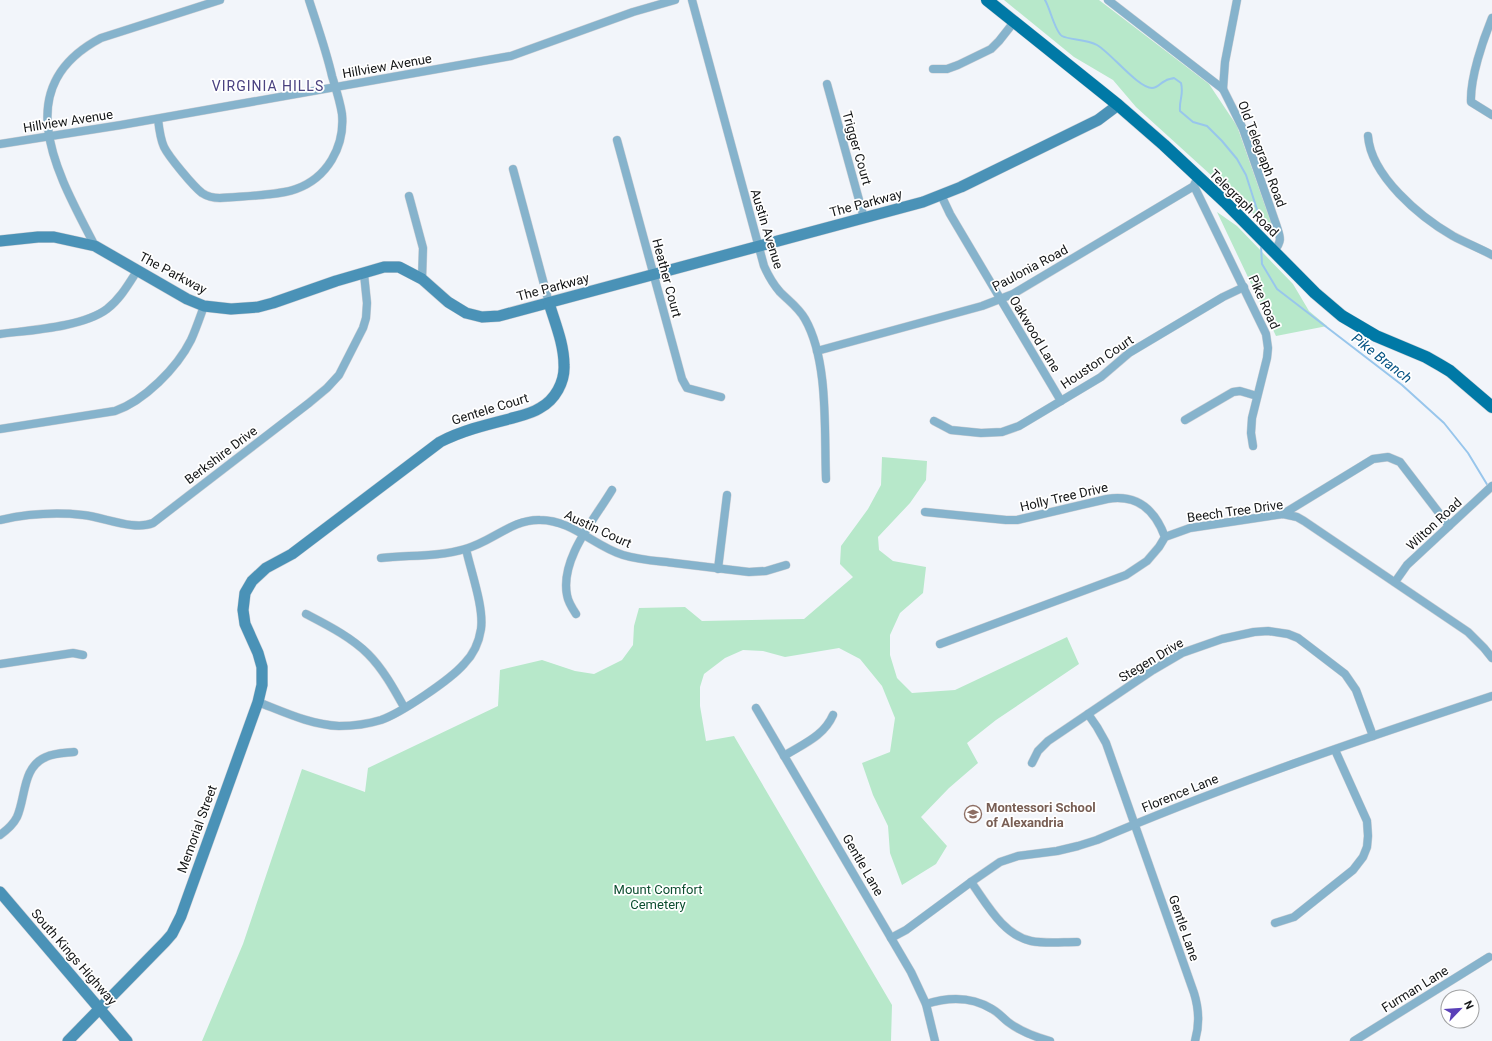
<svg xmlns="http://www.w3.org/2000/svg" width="1492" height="1041" viewBox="0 0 1492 1041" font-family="Roboto,sans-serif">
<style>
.green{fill:#b7e8ca}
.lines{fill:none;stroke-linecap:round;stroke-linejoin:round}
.stream{stroke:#98c6ec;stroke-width:2}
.street-casing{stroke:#cfd1d6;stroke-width:9}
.secondary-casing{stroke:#cfd1d6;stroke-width:12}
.primary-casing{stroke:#cfd1d6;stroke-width:13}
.street{stroke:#86b3cc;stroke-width:8}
.secondary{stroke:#4a92b7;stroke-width:11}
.primary{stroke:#0079a6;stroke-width:12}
.labels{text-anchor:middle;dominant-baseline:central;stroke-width:3.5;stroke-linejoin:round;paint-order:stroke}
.street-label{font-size:13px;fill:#151718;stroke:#fff}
.education-label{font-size:13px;font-weight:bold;fill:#785e54;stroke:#fff;text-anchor:start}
.park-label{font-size:13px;fill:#0c4e30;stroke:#fff}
.neighbourhood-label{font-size:14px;letter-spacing:1px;fill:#4a4280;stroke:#fff}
.water-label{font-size:14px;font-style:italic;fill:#075484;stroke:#fff}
</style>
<rect width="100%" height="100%" fill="#f2f5fa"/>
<g class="green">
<polygon points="1004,0 1099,0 1209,84 1237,126 1266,208 1278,236 1136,107 1113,80 1074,57"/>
<polygon points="1217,212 1237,226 1293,284 1309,311 1327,326 1276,336"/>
<polygon points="882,457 927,461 926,480 910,503 878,537 879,550 893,561 926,567 923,593 900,613 890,635 890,655 897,678 912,693 955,690 1067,637 1079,664 996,720 967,743 978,763 949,788 921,817 947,846 936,864 902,885 890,853 888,826 873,795 862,763 890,752 895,718 882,686 860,659 839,648 785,657 763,651 743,650 725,658 704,674 700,687 700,706 706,741 734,736 892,1005 891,1041 202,1041 243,944 302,769 365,792 368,768 498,706 500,670 542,660 575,671 594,674 622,660 633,645 634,626 639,608 685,607 702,621 804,619 853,577 840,564 841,546 868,509 881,485"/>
</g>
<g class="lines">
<g class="stream">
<path d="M1045 0C1050 8 1055 32 1062 36 1069 40 1087 39 1097 45 1111 53 1138 88 1152 88 1158 88 1160 83 1165 81 1167 79 1171 79 1174 78L1181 83C1184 95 1179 99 1180 111L1193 122 1207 126 1222 141 1237 159 1246 175 1260 219V227"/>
<polyline points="1261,246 1262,264 1277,289 1402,385 1444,423 1468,453 1488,486"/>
</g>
<g class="street-casing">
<g id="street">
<path d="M692 0 764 266C768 275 773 284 780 292 789 301 799 308 805 319 829 361 824 431 826 479"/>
<path d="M1108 0 1223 89 1243 129 1276 224C1280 237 1283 240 1274 251"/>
<path d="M1492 18C1483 40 1470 78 1471 102L1492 115"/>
<polyline points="933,69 947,69 958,65 991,49 999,41 1014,22"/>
<polyline points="827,84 864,218"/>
<polyline points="1223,89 1225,62 1237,0"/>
<path d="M158 119C159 128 160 138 164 147 169 157 193 186 202 193 208 197 214 198 220 198 242 196 277 196 296 189 327 178 345 147 342 114 340 101 336 89 332 76 326 50 317 25 309 0"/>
<path d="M1368 136C1371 176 1420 217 1453 236 1466 243 1479 248 1492 255"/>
<polyline points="617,140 682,379 687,388 721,397"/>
<polyline points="0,144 121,125 511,56 633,12 675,0"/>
<polyline points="513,169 549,303"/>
<polyline points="1195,183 1194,186 1266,334 1268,348 1267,358 1252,418 1251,433 1253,446"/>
<polyline points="941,195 950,214 1061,401"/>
<polyline points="409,196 423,248 422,279"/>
<path d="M95 246C59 176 6 88 101 38L220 0"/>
<path d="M0 334C31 330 83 327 107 309 120 299 128 285 137 271"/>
<polyline points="817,351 982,306 1013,294 1194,186"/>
<polyline points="1185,420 1233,392 1240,391 1257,396"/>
<polyline points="934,421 951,430 981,433 1002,432 1019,426 1101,377 1129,353 1223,297 1244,287"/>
<path d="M0 429 115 411C144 401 177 368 191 340 196 329 200 317 204 306"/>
<path d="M925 512 1006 520H1017L1107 499C1138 494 1155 510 1165 537"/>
<polyline points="1283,514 1373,459 1388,457 1400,462 1449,526"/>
<path d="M0 520C27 514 55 512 83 515 104 517 134 531 153 523L309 403 327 388 339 375 363 328 366 318 367 303 364 274"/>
<path d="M381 558C408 555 438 557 465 549 492 542 512 519 540 520 572 520 594 546 623 555 639 560 657 561 674 563 699 566 724 569 749 572L766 571 786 565"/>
<polyline points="718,569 727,495"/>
<polyline points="1395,582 1407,565 1492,486"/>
<path d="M306 614C327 625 351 637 368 654 383 669 394 689 404 707"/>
<path d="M576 614C572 608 568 602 567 595 560 559 594 520 612 490"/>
<polyline points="940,644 1126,575 1147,561 1159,547 1165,537 1190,528 1283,514 1297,517 1304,521 1468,632 1484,648 1492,658"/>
<polyline points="0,664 73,653 83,655"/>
<path d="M258 702C284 712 311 725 339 726 353 726 368 724 381 720 401 713 450 680 464 664 473 655 479 642 481 629 484 607 471 572 466 549"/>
<polyline points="756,708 911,972 926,1004 935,1041"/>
<path d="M1088 714 1097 727 1106 743 1194 993C1199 1009 1200 1024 1195 1041"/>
<path d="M784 756C803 744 824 736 833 715"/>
<polyline points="1032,763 1038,751 1048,741 1153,670 1182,653 1222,639 1254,632 1268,631 1288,634 1298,638 1345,674 1356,690 1373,736"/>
<path d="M0 835C7 830 13 825 17 817 26 797 22 767 46 757 54 753 65 753 74 752"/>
<path d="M971 882C987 904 1003 935 1031 941 1046 944 1062 942 1077 942"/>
<polyline points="1275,923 1294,917 1353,870 1363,857 1367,847 1368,836 1367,821 1335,750"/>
<path d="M891 938 906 930 971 882 1000 862 1018 856 1057 851 1078 846 1097 840C1226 785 1359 740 1492 696"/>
<path d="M926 1004C948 997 971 996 992 1009 998 1012 1003 1018 1008 1022 1021 1032 1035 1037 1050 1041"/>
<polyline points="1354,1041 1489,957"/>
</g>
</g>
<g class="secondary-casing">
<g id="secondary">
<polyline points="0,241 38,237 54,237 95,246 187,299 204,306 231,309 258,307 273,303 336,281 384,267 399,267 422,279 448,302 466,313 482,317 499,316 923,202 961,187 1098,120 1118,105"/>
<polyline points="0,892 127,1041"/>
<path d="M68 1041 165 942 172 934 181 916 258 702 262 685V667L258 653 245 624 243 610 245 593 252 581 266 568 292 554 440 442C461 431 485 425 509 419 519 416 531 414 540 408 555 400 565 382 564 365 564 344 555 323 549 303"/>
</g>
</g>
<g class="primary-casing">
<polyline id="primary" points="987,0 1118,105 1164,145 1225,202 1315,293 1342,316 1376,336 1426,357 1440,365 1450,371 1492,407"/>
</g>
<use href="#street" class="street"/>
<use href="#secondary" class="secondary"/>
<use href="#primary" class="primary"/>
</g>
<defs>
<g id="school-ring" transform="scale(0.9)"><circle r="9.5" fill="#fff" stroke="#8d6e63" stroke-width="1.5"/><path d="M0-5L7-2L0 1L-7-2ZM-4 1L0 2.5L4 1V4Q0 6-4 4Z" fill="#8d6e63"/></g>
</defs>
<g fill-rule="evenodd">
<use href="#school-ring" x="973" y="814"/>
</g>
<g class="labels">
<g class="street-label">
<text transform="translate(387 66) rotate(-10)">Hillview Avenue</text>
<text transform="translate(68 121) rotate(-9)">Hillview Avenue</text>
<text transform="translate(857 148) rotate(74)">Trigger Court</text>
<text transform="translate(1262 154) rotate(69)">Old Telegraph Road</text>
<text transform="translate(866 203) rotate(-15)">The Parkway</text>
<text transform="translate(1244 203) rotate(44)">Telegraph Road</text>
<text transform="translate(767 229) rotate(73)">Austin Avenue</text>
<text transform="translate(1030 268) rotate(-28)">Paulonia Road</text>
<text transform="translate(173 273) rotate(28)">The Parkway</text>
<text transform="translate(667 278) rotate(75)">Heather Court</text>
<text transform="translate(553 287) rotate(-15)">The Parkway</text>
<text transform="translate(1264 302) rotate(66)">Pike Road</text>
<text transform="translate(1035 334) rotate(59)">Oakwood Lane</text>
<text transform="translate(1097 362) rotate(-34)">Houston Court</text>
<text transform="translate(490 409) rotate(-17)">Gentele Court</text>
<text transform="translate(221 455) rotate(-37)">Berkshire Drive</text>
<text transform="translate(1064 497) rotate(-13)">Holly Tree Drive</text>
<text transform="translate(1235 511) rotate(-8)">Beech Tree Drive</text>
<text transform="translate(1434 524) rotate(-43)">Wilton Road</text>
<text transform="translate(598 529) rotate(25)">Austin Court</text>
<text transform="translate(1151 660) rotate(-31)">Stegen Drive</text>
<text transform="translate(1180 793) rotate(-22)">Florence Lane</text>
<text transform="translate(197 829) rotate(-70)">Memorial Street</text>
<text transform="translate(863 865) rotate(60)">Gentle Lane</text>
<text transform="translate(1184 928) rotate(71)">Gentle Lane</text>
<text transform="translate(74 957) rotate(49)">South Kings Highway</text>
<text transform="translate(1415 989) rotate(-32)">Furman Lane</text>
</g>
<g class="education-label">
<text x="986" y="807">Montessori School<tspan x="986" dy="15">of Alexandria</tspan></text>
</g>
<g class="park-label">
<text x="658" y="889">Mount Comfort<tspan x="658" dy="15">Cemetery</tspan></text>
</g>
<g class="neighbourhood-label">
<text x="268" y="86">VIRGINIA HILLS</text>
</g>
<g class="water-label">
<text transform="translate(1382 358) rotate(38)">Pike Branch</text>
</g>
</g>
<g transform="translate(1460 1009) rotate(65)"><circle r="19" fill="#ffffff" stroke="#a1a2a3"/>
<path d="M0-3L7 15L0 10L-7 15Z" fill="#5a40b8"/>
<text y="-6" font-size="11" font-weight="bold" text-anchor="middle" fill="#151718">N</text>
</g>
</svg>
